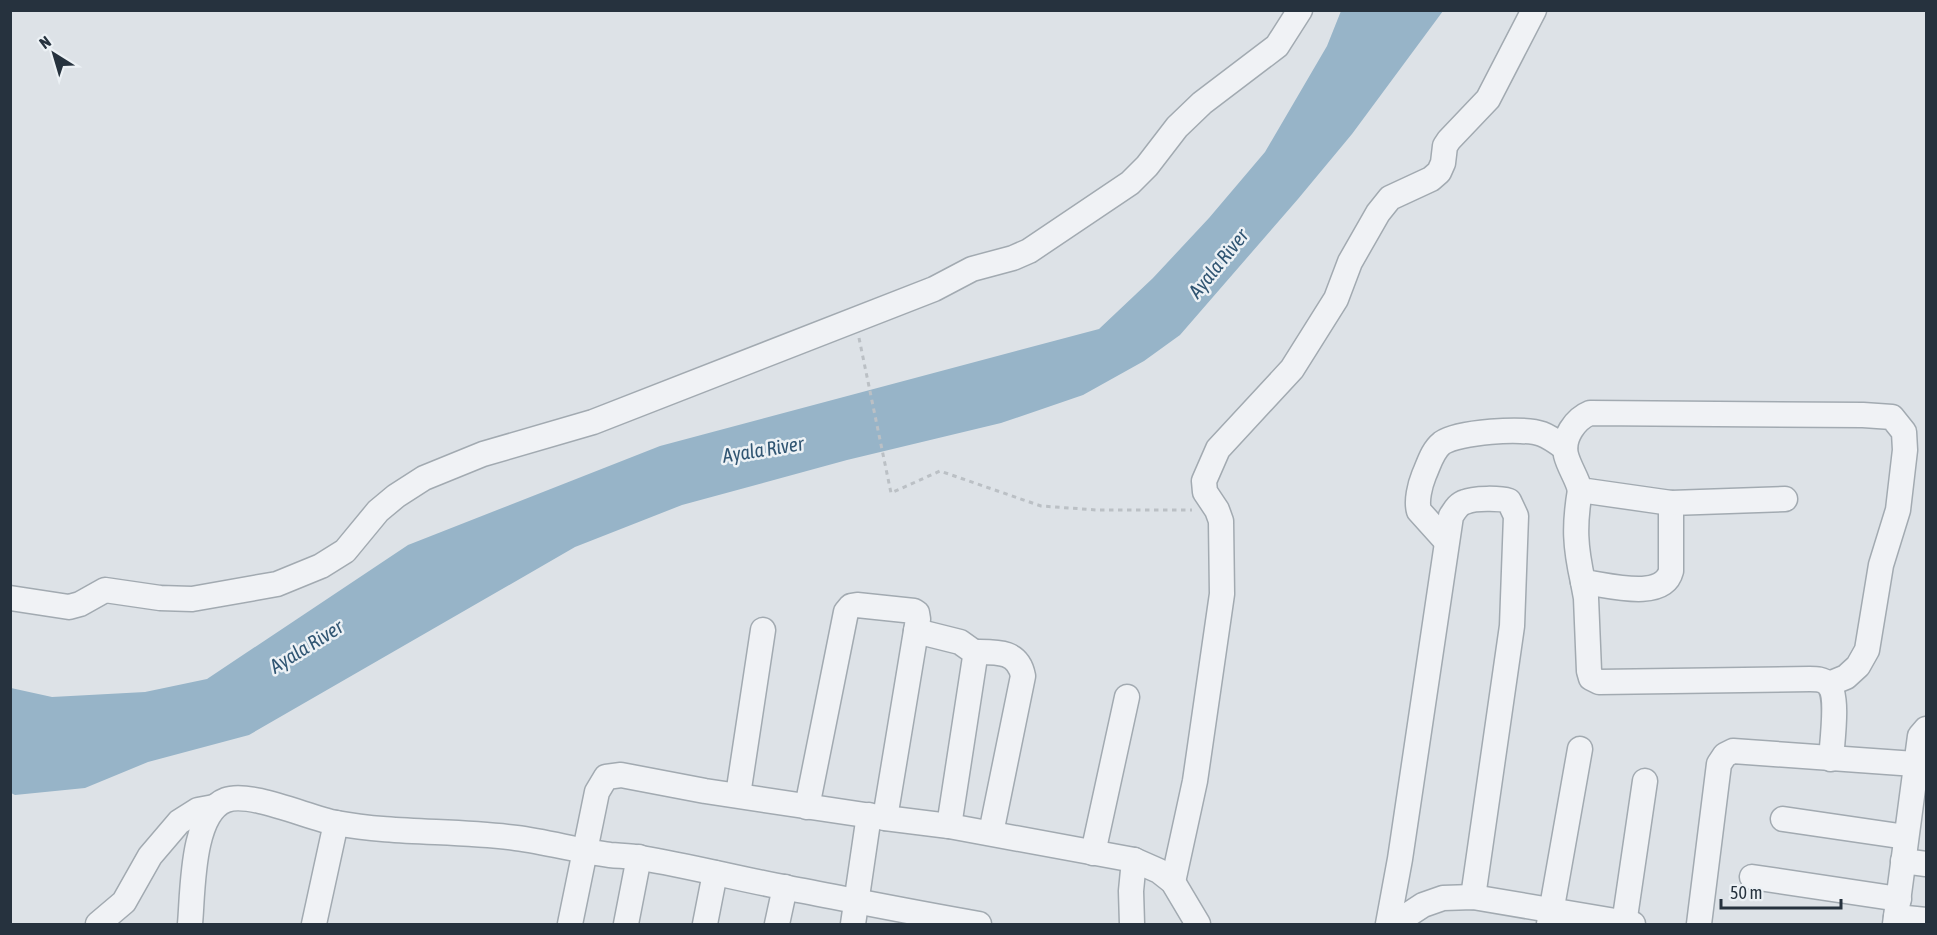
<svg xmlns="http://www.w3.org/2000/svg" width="1937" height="935" viewBox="0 0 1937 935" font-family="'Asap Condensed',sans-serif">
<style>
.water{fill:#97b4c8}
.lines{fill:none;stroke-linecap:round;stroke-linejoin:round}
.minor-casing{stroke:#a2aab1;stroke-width:27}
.path{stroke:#bbc0c5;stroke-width:3;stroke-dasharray:4.5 4.5;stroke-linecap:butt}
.minor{stroke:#f0f2f5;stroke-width:24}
.labels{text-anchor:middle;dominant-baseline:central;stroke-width:5;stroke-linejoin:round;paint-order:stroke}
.water-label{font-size:20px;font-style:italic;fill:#305572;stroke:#ecf1f5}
</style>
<rect width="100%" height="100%" fill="#dde2e7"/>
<polygon class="water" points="1341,11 1443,11 1352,134 1298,199 1180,335 1144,361 1083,395 1001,423 847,460 682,505 575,547 249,735 148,762 85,788 15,795 11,793 11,688 52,697 145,692 207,679 408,545 660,446 1099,329 1153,278 1209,218 1265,152 1327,46"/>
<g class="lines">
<g class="minor-casing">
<g id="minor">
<path d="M1580 490C1574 526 1575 546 1583 582 1605 584 1663 602 1671 571V503"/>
<path d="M1785 499 1671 503 1580 490C1577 478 1569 467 1566 455 1562 438 1575 419 1590 413L1863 415 1892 417 1904 432 1905 450 1898 510 1881 565 1867 650 1858 666 1846 677 1829 684"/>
<path d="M1446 541 1419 511C1416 501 1420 485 1424 475 1429 464 1432 451 1442 443 1458 432 1523 427 1542 434 1550 437 1558 443 1565 448"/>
<path d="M1583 582 1586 598 1589 671 1591 678 1599 682 1810 679C1816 679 1823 679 1828 684 1839 694 1832 743 1831 759"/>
<polyline points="10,598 69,607 80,604 105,590 160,598 192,599 277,584 321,566 345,551 378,511 396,496 424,478 483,454 593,422 934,289 972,269 1013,258 1029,251 1130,183 1147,166 1177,127 1202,103 1277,46 1300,10"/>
<polyline points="916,631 960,642 974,652 975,657 949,826"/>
<path d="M974 652C996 652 1018 650 1023 676L991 833"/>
<polyline points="738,795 763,630"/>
<polyline points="807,807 846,612 851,606 857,605 914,611 917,613 918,619 885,818"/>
<polyline points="1783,819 1906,837"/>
<polyline points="1093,853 1127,697"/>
<polyline points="1903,861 1926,864"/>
<polyline points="1752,877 1899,899"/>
<polyline points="1173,882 1195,781 1222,594 1221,521 1217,510 1205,492 1204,481 1218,449 1292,369 1336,299 1350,262 1378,213 1390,198 1431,179 1439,172 1443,163 1445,146 1449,140 1488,99 1534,10"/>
<polyline points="1896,917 1926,920"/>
<polyline points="98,924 124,902 150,856 179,822 198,810 214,807"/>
<path d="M190 924C193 893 191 813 226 800 250 791 309 818 336 823 395 834 456 830 516 838 548 842 578 851 610 855 620 856 631 856 641 858 690 866 739 879 788 888 851 900 915 913 979 924"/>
<polyline points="314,924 336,823"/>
<polyline points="570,924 597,792 606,777 621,775 705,791 885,818 949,826 1134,860 1159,871 1173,882 1198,924"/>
<polyline points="626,924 639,857"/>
<polyline points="705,924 715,873"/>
<polyline points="777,924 785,887"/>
<polyline points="853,924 869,815"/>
<polyline points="1132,924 1131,891 1134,860"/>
<path d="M1388 924 1400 859 1451 516C1455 510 1458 504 1465 502 1474 498 1500 498 1509 501L1516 516 1512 626 1473 897"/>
<polyline points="1394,924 1423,905 1443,898 1473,897 1633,924"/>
<polyline points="1549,924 1580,749"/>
<polyline points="1624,924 1645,781"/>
<polyline points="1699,924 1719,764 1725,755 1733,751 1915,764"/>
<polyline points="1895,924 1920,736 1926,729"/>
</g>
</g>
<polyline class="path" points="859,338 891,493 940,471 1041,506 1097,510 1192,510"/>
<use href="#minor" class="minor"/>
</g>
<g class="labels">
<g class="water-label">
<text transform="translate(1218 263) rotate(-51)">Ayala River</text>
<text transform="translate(763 449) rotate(-9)">Ayala River</text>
<text transform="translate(306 646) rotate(-32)">Ayala River</text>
</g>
</g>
<rect width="1937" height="935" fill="none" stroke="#26323e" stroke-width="24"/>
<g transform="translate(54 54) rotate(323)" stroke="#ecf1f5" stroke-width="4.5" paint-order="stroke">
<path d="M0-4.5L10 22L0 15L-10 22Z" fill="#26323e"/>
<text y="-9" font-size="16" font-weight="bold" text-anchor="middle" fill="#26323e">N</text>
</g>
<path d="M1721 899v9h120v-9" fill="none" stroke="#26323e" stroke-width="3"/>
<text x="1730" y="899" font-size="18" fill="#26323e" stroke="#ecf1f5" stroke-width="4.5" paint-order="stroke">50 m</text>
</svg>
